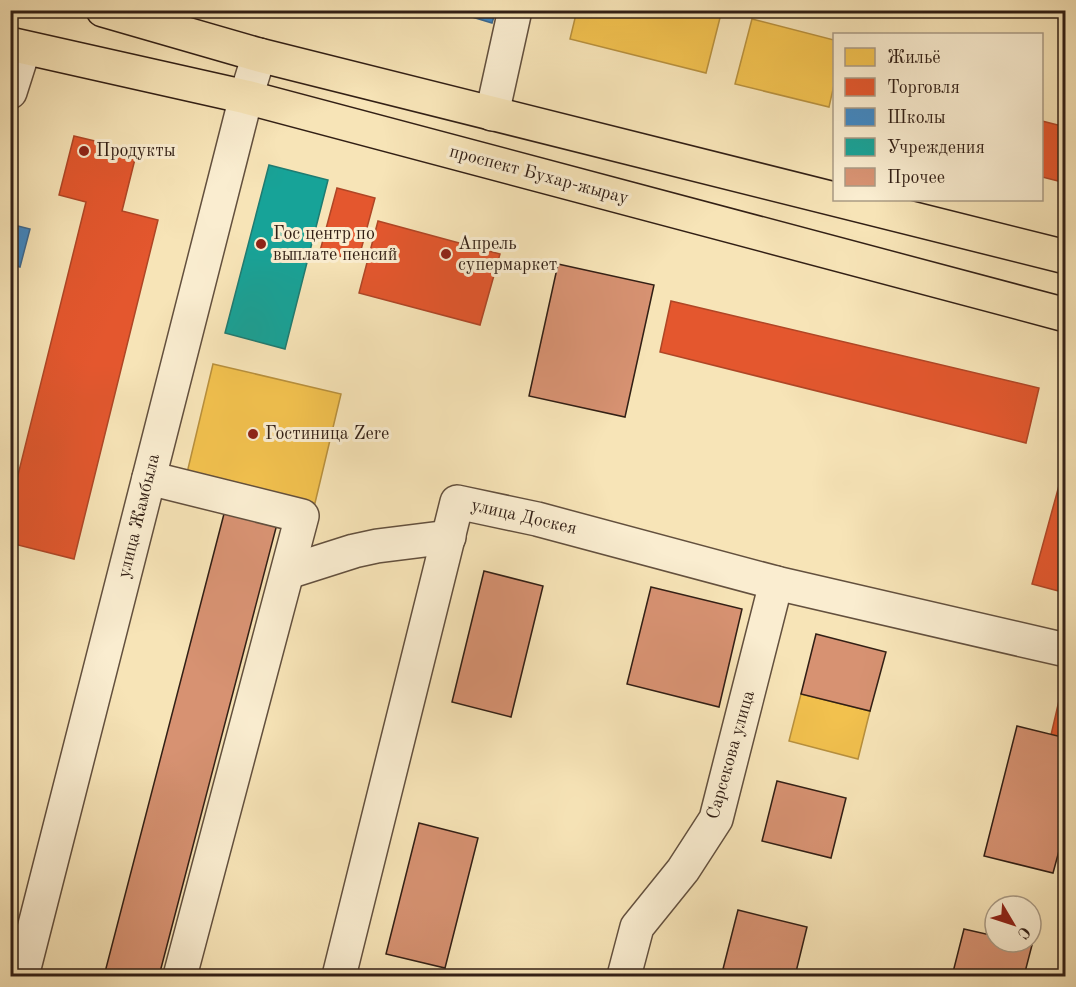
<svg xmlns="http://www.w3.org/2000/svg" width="1076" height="987" viewBox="0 0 1076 987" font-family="'Old Standard TT',serif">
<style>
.homes{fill:#f2c14e;stroke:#b8903d;stroke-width:1.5}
.shops{fill:#e4572e;stroke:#af4626;stroke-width:1.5}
.schools{fill:#3f88c5;stroke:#3b6890;stroke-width:1.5}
.public{fill:#17a398;stroke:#1f7b71;stroke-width:1.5}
.building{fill:#d79272;stroke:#321f15;stroke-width:1.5}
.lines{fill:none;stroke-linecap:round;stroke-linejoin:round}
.minor-casing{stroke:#63503e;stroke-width:36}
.major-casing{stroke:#321f15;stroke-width:36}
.minor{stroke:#faedd0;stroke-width:33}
.major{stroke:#f7e4b7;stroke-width:33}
.poi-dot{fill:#8f2418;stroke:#faedd0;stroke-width:2}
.labels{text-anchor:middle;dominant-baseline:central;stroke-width:6;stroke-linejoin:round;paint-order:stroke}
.poi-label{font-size:18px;fill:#321f15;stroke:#faedd0;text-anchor:start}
.street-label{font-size:18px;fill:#321f15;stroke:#faedd0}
</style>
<rect width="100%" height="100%" fill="#f7e4b7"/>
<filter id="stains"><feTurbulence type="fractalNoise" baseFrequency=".00333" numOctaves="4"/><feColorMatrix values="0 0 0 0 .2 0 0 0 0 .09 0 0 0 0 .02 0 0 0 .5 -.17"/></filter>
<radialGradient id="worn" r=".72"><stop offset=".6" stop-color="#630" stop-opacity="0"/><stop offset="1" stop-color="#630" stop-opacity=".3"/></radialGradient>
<g class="homes">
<polygon points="577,10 722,10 706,73 570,39"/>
<polygon points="752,19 834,40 834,85 829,107 735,84"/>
<polygon points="213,364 341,394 315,503 187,473"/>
<polygon points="801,694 870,711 858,759 789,741"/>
</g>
<g class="shops">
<polygon points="1042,121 1066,127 1066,183 1042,177"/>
<polygon points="74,136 137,151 122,211 158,220 74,559 10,543 10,507 86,202 59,195"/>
<polygon points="337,188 375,198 358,261 320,251"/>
<polygon points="378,221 500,254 480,325 359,293"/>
<polygon points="671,301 1039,388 1026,443 660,352"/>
<polygon points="1066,460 1066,593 1032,584"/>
<polygon points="1064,679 1066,680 1066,738 1051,735"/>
</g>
<g class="schools">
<polygon points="449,10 496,10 492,23"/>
<polygon points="10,224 30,229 20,267 10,264"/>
</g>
<polygon class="public" points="269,165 328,180 285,349 225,333"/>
<g class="building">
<polygon points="558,264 654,285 625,417 529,396"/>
<polygon points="225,510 277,524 159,976 104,976"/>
<polygon points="484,571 543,586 511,717 452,702"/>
<polygon points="651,587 742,609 719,707 627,684"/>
<polygon points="816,634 886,652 870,711 801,694"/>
<polygon points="1017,726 1066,738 1066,825 1053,873 984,856"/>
<polygon points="777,781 846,798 831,858 762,841"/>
<polygon points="419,823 478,838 445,968 386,954"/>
<polygon points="738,910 807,927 795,976 752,976 723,969"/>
<polygon points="964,929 995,936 995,942 1019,942 1032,945 1024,976 952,976"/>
</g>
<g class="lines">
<g class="minor-casing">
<g id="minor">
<polyline points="10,92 24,48"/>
<polyline points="492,114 515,10"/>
<polyline points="149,478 302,516 180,976"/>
<polyline points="288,572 354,551 377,546 449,537"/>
<polyline points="22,976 246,97 259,55"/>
<polyline points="339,976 457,502 537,519 776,583 1066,650"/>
<polyline points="624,976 637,927 683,870 716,819 776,583"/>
</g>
</g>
<g class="major-casing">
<g id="major">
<polyline points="103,10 259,55 1066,257"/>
<polyline points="10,44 246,97 1066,315"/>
</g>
</g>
<use href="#minor" class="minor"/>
<use href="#major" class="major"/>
</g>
<g class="poi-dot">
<circle cx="84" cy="151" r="6"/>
<circle cx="261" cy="244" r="6"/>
<circle cx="446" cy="254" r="6"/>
<circle cx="253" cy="434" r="6"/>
</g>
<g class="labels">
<g class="poi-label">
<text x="96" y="151">Продукты</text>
<text x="273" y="234">Гос центр по<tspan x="273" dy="21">выплате пенсий</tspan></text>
<text x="458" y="244">Апрель<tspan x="458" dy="21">супермаркет</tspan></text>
<text x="265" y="434">Гостиница Zere</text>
</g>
<g class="street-label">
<text transform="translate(539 175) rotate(15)">проспект Бухар-жырау</text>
<text transform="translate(139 516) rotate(-76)">улица Жамбыла</text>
<text transform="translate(524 517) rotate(13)">улица Доскея</text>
<text transform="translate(731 755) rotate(-74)">Сарсекова улица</text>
</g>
</g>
<rect width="1076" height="987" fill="none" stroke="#f7e4b7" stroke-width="36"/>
<rect x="12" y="12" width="1052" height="963" fill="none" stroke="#321f15" stroke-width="3"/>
<rect x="18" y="18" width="1040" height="951" fill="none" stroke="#321f15" stroke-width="1.5"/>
<rect x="833" y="33" width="210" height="168" fill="#faedd0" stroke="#aa9b85" stroke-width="1.5"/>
<rect x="845" y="48" width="30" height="18" fill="#f2c14e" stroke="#aa9b85" stroke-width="1.5"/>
<text x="887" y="63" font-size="18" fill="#321f15">Жильё</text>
<rect x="845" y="78" width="30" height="18" fill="#e4572e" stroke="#aa9b85" stroke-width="1.5"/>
<text x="887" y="93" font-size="18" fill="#321f15">Торговля</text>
<rect x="845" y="108" width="30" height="18" fill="#3f88c5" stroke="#aa9b85" stroke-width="1.5"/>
<text x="887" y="123" font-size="18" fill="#321f15">Школы</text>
<rect x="845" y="138" width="30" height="18" fill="#17a398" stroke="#aa9b85" stroke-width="1.5"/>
<text x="887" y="153" font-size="18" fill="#321f15">Учреждения</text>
<rect x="845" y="168" width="30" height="18" fill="#d79272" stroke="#aa9b85" stroke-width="1.5"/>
<text x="887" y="183" font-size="18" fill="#321f15">Прочее</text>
<g transform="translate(1013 924) rotate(129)"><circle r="28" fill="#faedd0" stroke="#aa9b85" stroke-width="1.5"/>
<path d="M0-4.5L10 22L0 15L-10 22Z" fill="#8f2418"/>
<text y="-9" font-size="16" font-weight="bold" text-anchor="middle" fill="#321f15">С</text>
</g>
<rect width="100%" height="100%" filter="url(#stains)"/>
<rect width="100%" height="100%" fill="url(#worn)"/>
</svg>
